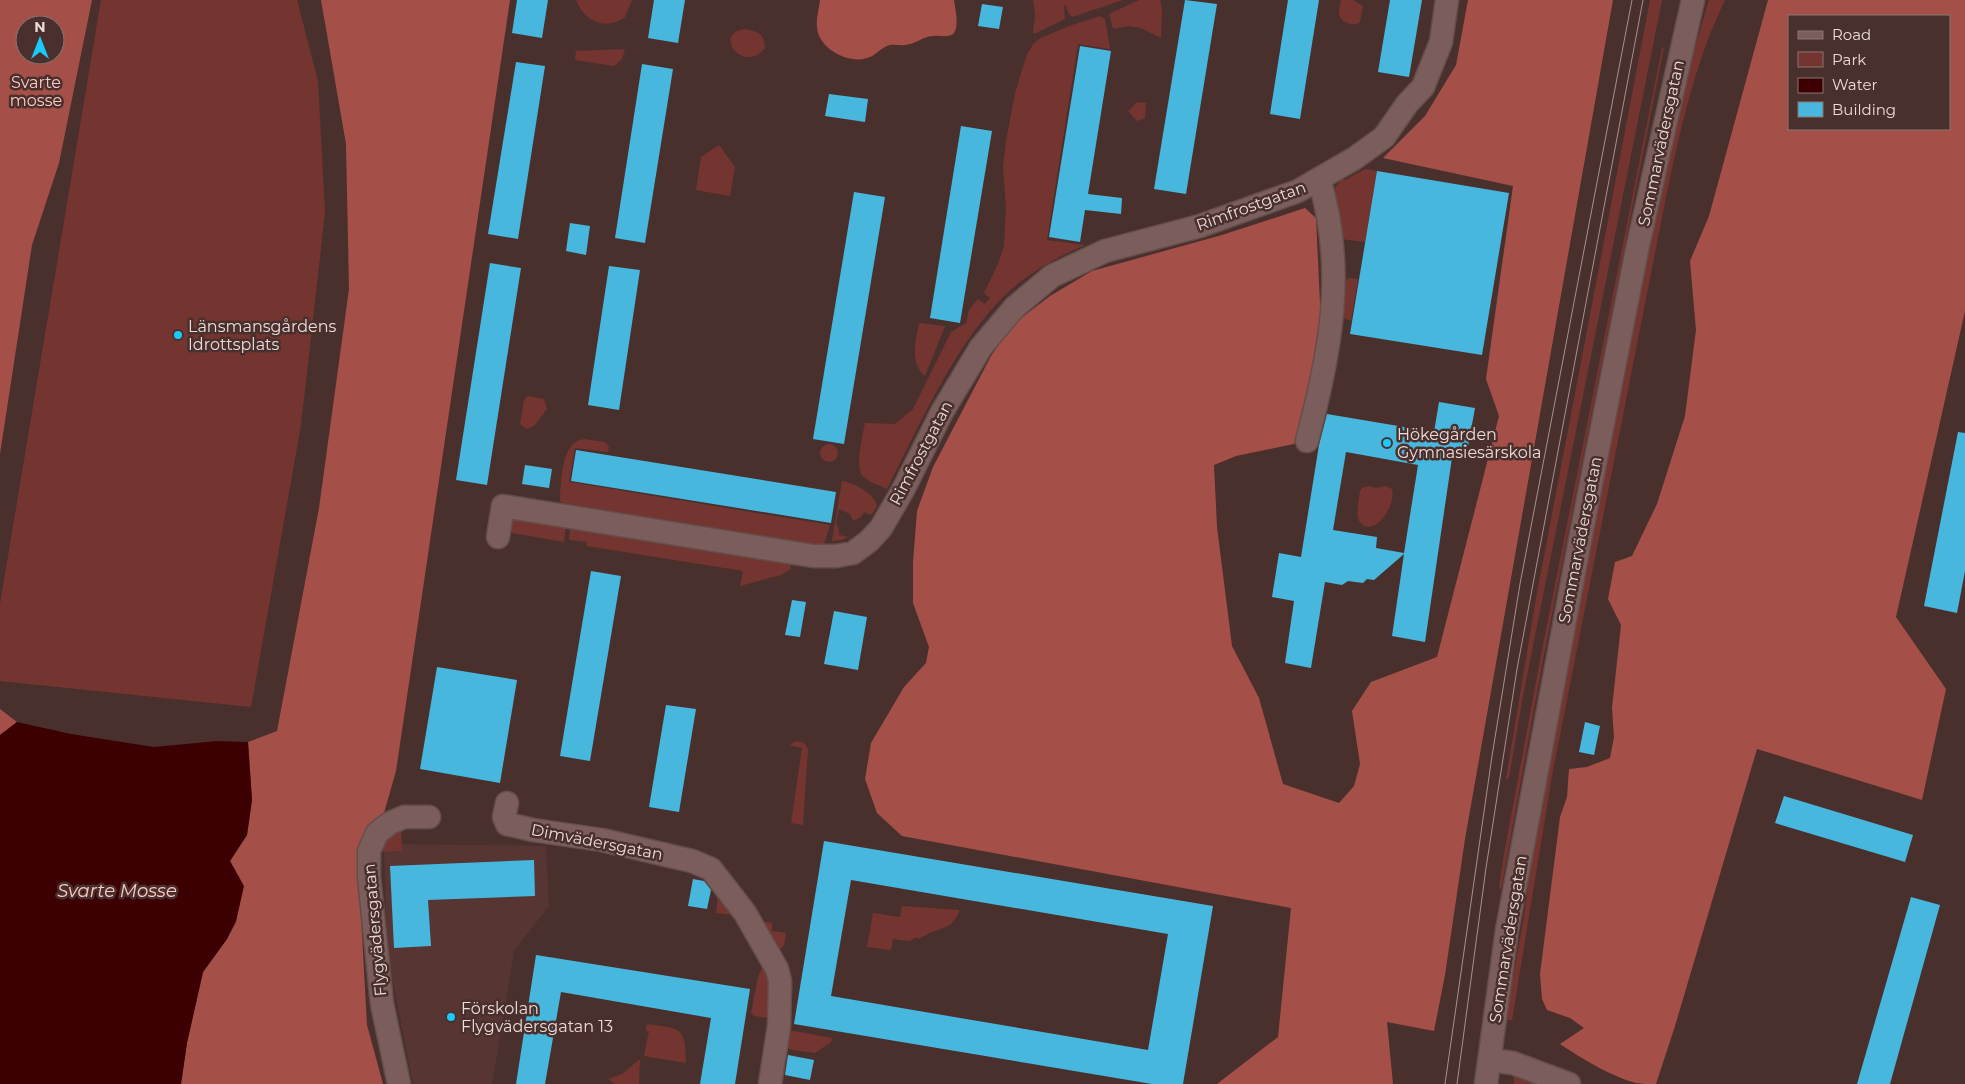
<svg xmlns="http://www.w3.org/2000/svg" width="1965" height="1084" viewBox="0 0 1965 1084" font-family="Montserrat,sans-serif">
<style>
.built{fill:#573532}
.green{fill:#743531}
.forest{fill:#a54f49;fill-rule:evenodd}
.water{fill:#3c0003}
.building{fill:#47b7de;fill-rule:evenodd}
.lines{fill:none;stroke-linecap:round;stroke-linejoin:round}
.minor-casing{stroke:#644e4c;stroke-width:25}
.minor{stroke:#7b5e5b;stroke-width:22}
.tram{stroke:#a6918f;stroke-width:1}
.poi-dot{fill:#1acafc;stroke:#4a302d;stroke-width:2}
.labels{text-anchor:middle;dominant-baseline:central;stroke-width:5;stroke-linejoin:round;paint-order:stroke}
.park-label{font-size:16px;fill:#fbc9c3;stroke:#4a302d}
.street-label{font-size:16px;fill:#ebdad8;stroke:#4a302d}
.poi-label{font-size:16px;fill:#ebdad8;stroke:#4a302d;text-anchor:start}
.water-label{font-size:18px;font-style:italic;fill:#fdcac5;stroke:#4a302d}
</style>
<rect width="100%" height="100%" fill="#4a302d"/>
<polygon class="built" points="384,844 546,846 549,906 514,951 492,1084 413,1084 387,951"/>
<g class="green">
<polygon points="101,0 297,0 318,81 325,212 301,425 251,707 0,681 0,604"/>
<path d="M576 0H632L625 17C605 31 585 22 576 0Z"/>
<polygon points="1033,0 1123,0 1072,17 1068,12 1066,5 1064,7 1065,19 1034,34 1033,32 1035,15"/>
<polygon points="1139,0 1160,0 1162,9 1161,38 1141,28 1129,26 1113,29 1109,14"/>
<path d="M1341 0H1353L1363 6 1360 22C1356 25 1353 25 1347 23 1336 18 1339 10 1341 0Z"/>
<polygon points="1650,0 1662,0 1523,696 1509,777 1508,779 1506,779 1536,598"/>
<path d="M1709 0H1725C1696 59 1681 127 1667 192L1552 776 1512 1020H1506L1525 909 1540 790 1614 410 1682 91Z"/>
<path d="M1100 16 1105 19 1110 49 1078 44 1047 240 1085 245C1055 258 1023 276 1000 300 952 350 918 428 887 489 879 485 867 482 862 475 855 466 863 434 865 423L895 424 913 409 951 332 966 323 969 310 978 299 985 304 990 298 984 293 998 264 1004 246 1006 209 1003 167 1006 141 1015 93 1027 54 1034 43 1041 38 1069 26Z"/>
<path d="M745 29C758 31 764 34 765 48 743 75 712 33 745 29Z"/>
<polygon points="1664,47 1544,655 1501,890 1499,887 1503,859 1541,655 1662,48"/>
<polygon points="625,49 622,59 614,66 575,60 576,51"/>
<polygon points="1137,102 1146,103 1145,118 1137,121 1128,111"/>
<polygon points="719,145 735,167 730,196 696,190 701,157"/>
<polygon points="1365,169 1377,171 1365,242 1341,239 1335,188 1342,179 1345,180"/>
<polygon points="1349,278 1358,279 1351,321 1344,318 1346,280"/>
<path d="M920 323 945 326 925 376C910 364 915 341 919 324Z"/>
<polygon points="528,396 544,399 547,409 534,426 526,429 520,424 524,400"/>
<path d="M584 439 605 442 609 447 608 452 575 448 569 482 830 525 824 544 820 545 562 503 560 501V494C562 476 562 442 584 439Z"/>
<circle cx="829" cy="453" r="9"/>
<path d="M842 481C853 482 875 494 877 506L871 515 864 512 861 517 853 521 850 514 839 509 836 523 839 530V535L849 537 842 540 832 541Z"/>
<path d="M1369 486 1376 488 1385 486 1392 489C1397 505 1373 540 1360 522 1355 516 1359 499 1360 491L1362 488Z"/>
<polygon points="517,519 566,527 564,542 506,532 511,521"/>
<polygon points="570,527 790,563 791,569 781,575 740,586 743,571 587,546 587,542 569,540"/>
<polygon points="796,741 804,743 808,749 803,825 791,823 802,748 790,745"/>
<polygon points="401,829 402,851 380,852 387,833"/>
<polygon points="718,893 734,915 716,913"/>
<path d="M902 906C921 907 940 909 959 910V912C951 928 948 926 932 932 927 934 923 937 918 939L917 937 910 941 893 939 891 950 867 947 873 913 900 917Z"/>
<polygon points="761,921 772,923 772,931 786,933 784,945 781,949 778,949"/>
<path d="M763 965C773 981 771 999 767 1018L754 1016 751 1013 758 977Z"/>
<path d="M647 1024C680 1029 686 1026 686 1063L644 1056 649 1031H646Z"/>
<polygon points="794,1031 832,1038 831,1042 815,1053 793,1050 787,1048 788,1032"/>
<polygon points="640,1059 639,1084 615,1084 608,1079 622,1074"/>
<polygon points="1521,1075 1541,1084 1514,1084 1514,1076"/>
</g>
<g class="forest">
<path d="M0 0H92L59 163 32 245 0 454ZM25 25H55V55H25Z"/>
<polygon points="321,0 510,0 396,771 384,813 362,837 358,862 367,1025 383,1084 181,1084 187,1043 203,972 227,939 236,922 243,886 230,861 247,835 252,800 248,742 277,731 319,508 349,289 346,144"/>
<path d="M820 0H954C955 8 960 28 953 34 948 38 940 35 934 36 923 36 916 44 905 45 900 46 895 44 890 45 883 46 877 54 870 57 851 66 818 49 817 27 816 18 819 9 820 0Z"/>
<polygon points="1468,0 1613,0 1465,839 1445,975 1434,1031 1387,1022 1393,1084 1217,1084 1278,1037 1291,908 902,836 877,813 865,779 871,743 904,687 926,663 929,647 913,603 913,562 917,511 933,467 991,356 1012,325 1050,296 1092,271 1222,235 1305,208 1316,218 1321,325 1302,434 1294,444 1236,456 1214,465 1217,527 1232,646 1259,698 1283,784 1339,803 1354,786 1360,764 1352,711 1371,682 1437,657 1499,416 1486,379 1513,186 1383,158 1425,116 1456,65"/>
<path d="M1768 0H1965V311L1896 617 1946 689 1922 800 1757 749 1675 1026 1656 1084C1649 1084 1642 1084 1636 1083 1612 1077 1581 1058 1560 1044L1584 1028 1570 1018 1547 1010 1542 999 1540 974 1560 817 1567 797 1569 769 1587 767 1610 758 1614 737 1612 708 1621 625 1608 599 1615 562 1632 556 1657 504 1685 416 1696 330 1690 261 1709 216ZM1789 16H1949V129H1789Z"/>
<polygon points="0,709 17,722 0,735"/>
</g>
<polygon class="water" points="17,722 71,734 154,747 217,741 248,742 252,800 247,835 230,861 244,886 236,921 227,939 203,972 187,1043 181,1084 0,1084 0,735"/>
<g class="building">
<polygon points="517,0 548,0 542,38 512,33"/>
<polygon points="654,0 685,0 678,43 648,38"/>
<polygon points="1185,0 1217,4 1186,194 1154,189"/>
<polygon points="1288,0 1319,0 1300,119 1270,114"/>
<polygon points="1390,0 1422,0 1409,77 1378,72"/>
<polygon points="982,4 1003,7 999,29 978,26"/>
<polygon points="1080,46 1111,51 1088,194 1122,198 1121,214 1085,210 1080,242 1049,237"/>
<polygon points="516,62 545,66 518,239 488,234"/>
<polygon points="642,64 673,69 645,243 615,238"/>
<polygon points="829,94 868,99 865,122 825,116"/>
<polygon points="961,126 992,131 960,323 930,318"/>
<polygon points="1377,171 1509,193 1482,355 1350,334"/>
<polygon points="854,192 885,197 844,444 813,439"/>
<polygon points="570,223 590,226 586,255 566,251"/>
<polygon points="490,263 521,268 487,485 456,480"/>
<polygon points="609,266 640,270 619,410 588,405"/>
<path d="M1439 402 1475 408 1467 452 1453 451 1425 642 1392 636 1404 554 1374 580 1367 579 1363 583 1348 581 1342 585 1325 582 1311 668 1285 663 1294 601 1272 597 1279 553 1301 557 1319 445 1327 414 1434 432ZM1346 452 1418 465 1404 553 1376 548 1377 537 1333 530Z"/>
<polygon points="1958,432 1965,433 1965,571 1957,613 1924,606"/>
<polygon points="576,450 836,492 831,523 571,481"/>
<polygon points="525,465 552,469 549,488 522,484"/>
<polygon points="591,571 621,576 590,761 560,756"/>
<polygon points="792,600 806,602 800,637 785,635"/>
<polygon points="834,611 867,617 858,670 824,664"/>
<polygon points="437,667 517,680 500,783 420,769"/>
<polygon points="666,705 696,709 679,812 649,807"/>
<polygon points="1585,722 1600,726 1594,755 1579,752"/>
<polygon points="1784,796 1913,835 1905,862 1775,823"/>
<path d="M824 841 1213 906 1183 1084H1152L794 1024ZM851 880 1168 934 1148 1050 831 996Z"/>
<polygon points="534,860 535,896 428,900 431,946 394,948 390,866"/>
<polygon points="693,879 704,881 711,890 707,909 688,906"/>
<polygon points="1911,897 1940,905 1890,1084 1857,1084"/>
<polygon points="536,955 750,989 735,1084 700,1084 711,1018 561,992 545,1084 516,1084"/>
<polygon points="788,1055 814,1060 810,1080 785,1075"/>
</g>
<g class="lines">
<g class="minor-casing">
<g id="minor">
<path d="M1307 441C1330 351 1347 271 1319 179"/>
<polyline points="498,537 503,506 813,556 836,556 853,553 869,541 881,528 903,490 942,412 981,347 1015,307 1052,276 1105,251 1200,226 1298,191 1355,158 1384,137 1407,104 1423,87 1441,42 1447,0"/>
<polyline points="507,803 504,817 507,824 533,830 602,840 692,861 711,869 745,913 777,969 780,981 779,1026 770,1084"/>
<polyline points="1490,1060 1513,1063 1569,1084"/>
<polyline points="399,1084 382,1004 369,877 369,851 377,833 390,823 404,817 429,817"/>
<polyline points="1486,1084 1507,930 1581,535 1637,250 1693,0"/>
</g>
</g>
<use href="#minor" class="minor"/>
<g class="tram">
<polyline points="1445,1084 1492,756 1520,584 1632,0"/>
<polyline points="1457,1084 1486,868 1517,669 1643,0"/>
</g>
</g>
<g class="poi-dot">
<circle cx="178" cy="335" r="5"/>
<circle cx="1387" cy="443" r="5"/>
<circle cx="451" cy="1017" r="5"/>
</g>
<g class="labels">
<g class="park-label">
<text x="36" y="82">Svarte<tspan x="36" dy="18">mosse</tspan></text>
</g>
<g class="street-label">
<text transform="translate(1661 143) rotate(-78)">Sommarvädersgatan</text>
<text transform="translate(1251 206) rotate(-20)">Rimfrostgatan</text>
<text transform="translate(921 453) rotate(-62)">Rimfrostgatan</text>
<text transform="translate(1580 540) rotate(-79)">Sommarvädersgatan</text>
<text transform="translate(597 842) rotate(11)">Dimvädersgatan</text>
<text transform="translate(375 930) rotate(-95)">Flygvädersgatan</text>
<text transform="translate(1508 939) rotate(-81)">Sommarvädersgatan</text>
</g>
<g class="poi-label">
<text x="188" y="326">Länsmansgårdens<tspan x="188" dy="18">Idrottsplats</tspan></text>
<text x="1397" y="434">Hökegården<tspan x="1397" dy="18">Gymnasiesärskola</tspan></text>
<text x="461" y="1008">Förskolan<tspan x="461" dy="18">Flygvädersgatan 13</tspan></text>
</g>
<g class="water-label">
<text x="117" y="891">Svarte Mosse</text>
</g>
</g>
<rect x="1788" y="15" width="162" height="115" fill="#4a302d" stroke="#8a7471"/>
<rect x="1798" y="31" width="25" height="8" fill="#7b5e5b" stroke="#8a7471"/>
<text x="1832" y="40" font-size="15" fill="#ebdad8">Road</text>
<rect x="1798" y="52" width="25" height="15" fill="#743531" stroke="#8a7471"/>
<text x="1832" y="65" font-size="15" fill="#ebdad8">Park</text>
<rect x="1798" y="78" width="25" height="15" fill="#3c0003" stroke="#8a7471"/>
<text x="1832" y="90" font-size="15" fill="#ebdad8">Water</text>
<rect x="1798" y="102" width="25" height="15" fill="#47b7de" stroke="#8a7471"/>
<text x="1832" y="115" font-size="15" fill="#ebdad8">Building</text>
<g transform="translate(40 40)"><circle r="24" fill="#4a302d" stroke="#8a7471"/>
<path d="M0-4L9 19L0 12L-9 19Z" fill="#1acafc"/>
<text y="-8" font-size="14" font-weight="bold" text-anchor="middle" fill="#ebdad8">N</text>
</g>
</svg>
